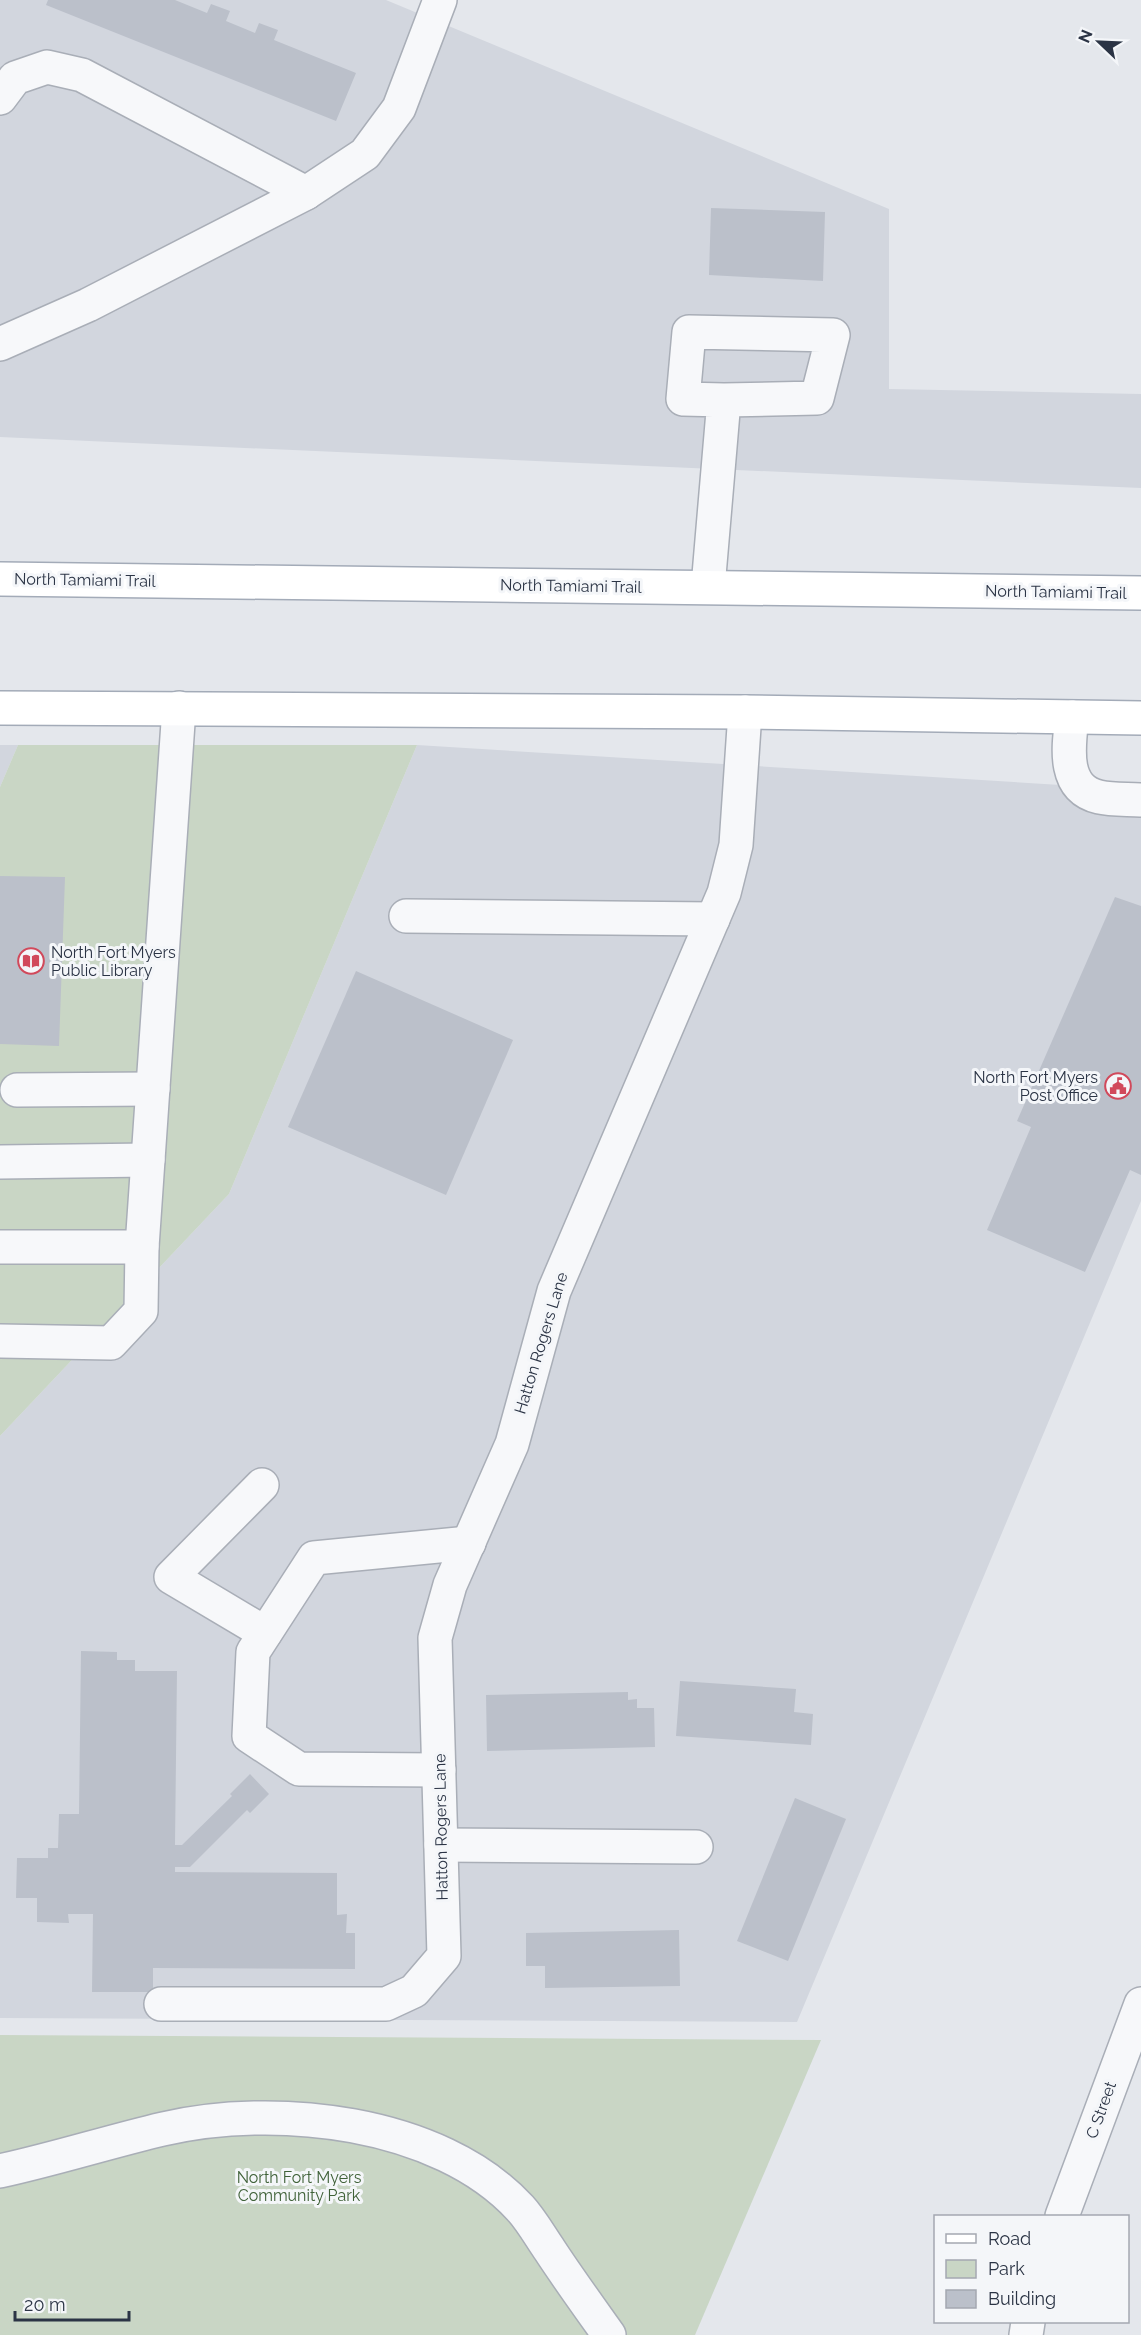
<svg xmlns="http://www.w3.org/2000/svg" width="1141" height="2335" viewBox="0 0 1141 2335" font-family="Raleway,sans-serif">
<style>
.built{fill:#d2d6de}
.green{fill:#c9d6c5}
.building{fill:#bbc0ca}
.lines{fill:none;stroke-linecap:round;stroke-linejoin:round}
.minor-casing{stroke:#a9aeb7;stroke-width:36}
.major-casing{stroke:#a3abb8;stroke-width:36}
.minor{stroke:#f7f8fa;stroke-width:33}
.major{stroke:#fff;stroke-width:33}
.labels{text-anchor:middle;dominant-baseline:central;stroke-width:6;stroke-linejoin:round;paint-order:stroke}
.street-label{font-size:16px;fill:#2b3445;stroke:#f4f6f9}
.poi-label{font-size:16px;fill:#2b3445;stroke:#f4f6f9;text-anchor:start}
.park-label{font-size:16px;fill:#3f6138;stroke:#f4f6f9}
</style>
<rect width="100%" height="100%" fill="#e4e7ec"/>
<g class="built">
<polygon points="0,0 386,0 889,209 889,389 1141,394 1141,488 0,437"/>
<polygon points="0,745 18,745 0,787"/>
<polygon points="417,745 1141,790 1141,1201 797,2022 0,2018 0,1436 229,1194"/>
</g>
<g class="green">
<polygon points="18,745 417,745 229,1194 0,1436 0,787"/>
<polygon points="0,2035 821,2040 695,2335 0,2335"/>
</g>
<g class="building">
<polygon points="48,0 175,0 207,13 211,4 230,11 226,21 255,33 259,23 278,30 274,40 356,73 336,121 46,5"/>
<polygon points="711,208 825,212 823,281 709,275"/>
<polygon points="0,876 65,877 59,1046 0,1044"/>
<polygon points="1115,897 1141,906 1141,1175 1130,1170 1085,1272 987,1230 1031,1127 1017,1121"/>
<polygon points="356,971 513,1040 446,1195 288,1127"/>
<polygon points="81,1651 117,1652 117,1660 135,1660 135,1671 177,1671 175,1845 182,1845 232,1796 230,1794 250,1774 269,1794 250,1813 247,1810 190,1867 175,1867 175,1872 337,1873 337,1915 347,1914 346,1933 355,1933 355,1969 153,1968 153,1992 92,1992 93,1914 68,1914 69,1923 37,1922 37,1898 16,1898 17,1858 48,1858 48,1848 58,1848 59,1814 79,1814"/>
<polygon points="680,1681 796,1689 794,1712 813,1714 811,1745 676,1736"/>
<polygon points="628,1692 628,1700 637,1699 637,1708 654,1708 655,1747 487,1751 486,1695"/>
<polygon points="795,1798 846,1819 788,1961 737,1941"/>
<polygon points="679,1930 680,1986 545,1988 545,1966 526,1966 526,1933"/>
</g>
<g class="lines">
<g class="minor-casing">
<g id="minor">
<polyline points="0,98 15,78 47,67 82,75 306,193 365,154 399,108 440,0"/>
<polyline points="0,344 88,305 306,193"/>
<polyline points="708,587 724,400 817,398 833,335 689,332 683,399 724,400"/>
<path d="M1072 717C1069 744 1061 788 1099 797 1112 800 1128 799 1141 800"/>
<polyline points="406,916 713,919"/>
<polyline points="17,1090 153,1089"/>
<polyline points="0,1162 148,1160"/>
<polyline points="0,1247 142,1247"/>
<polyline points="0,1341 111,1343 141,1311 142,1247 179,708"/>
<polyline points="262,1485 171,1577 265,1633"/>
<polyline points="439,1770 299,1769 249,1736 253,1652 314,1558 469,1543"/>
<polyline points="441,1845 696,1847"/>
<polyline points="161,2004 386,2004 414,1991 444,1956 435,1638 450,1585 512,1444 554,1291 724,893 736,845 745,712"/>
<path d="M0 2171C55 2159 108 2142 163 2129 274 2103 439 2120 520 2208 531 2220 540 2236 549 2249 568 2278 589 2307 609 2335"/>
<polyline points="1062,2216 1141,2004"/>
<polyline points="1026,2335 1028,2322"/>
</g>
</g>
<g class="major-casing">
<g id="major">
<polyline points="0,579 1141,593"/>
<polyline points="0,708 745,712 1141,718"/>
</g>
</g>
<use href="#minor" class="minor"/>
<use href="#major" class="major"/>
</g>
<defs>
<g id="library-ring" transform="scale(1.35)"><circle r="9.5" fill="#f4f6f9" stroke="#d1495b" stroke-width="1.5"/><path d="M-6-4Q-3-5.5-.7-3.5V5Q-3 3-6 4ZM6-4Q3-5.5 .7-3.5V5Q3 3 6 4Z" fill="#d1495b"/></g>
<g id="civic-ring" transform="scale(1.35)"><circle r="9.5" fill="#f4f6f9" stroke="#d1495b" stroke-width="1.5"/><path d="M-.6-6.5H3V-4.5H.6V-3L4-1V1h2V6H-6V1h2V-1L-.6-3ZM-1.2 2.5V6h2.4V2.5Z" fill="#d1495b"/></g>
</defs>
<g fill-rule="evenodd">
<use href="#library-ring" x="31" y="961"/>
<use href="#civic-ring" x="1118" y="1086"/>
</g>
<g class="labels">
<g class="street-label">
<text transform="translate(85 580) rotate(1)">North Tamiami Trail</text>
<text transform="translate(571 586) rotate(1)">North Tamiami Trail</text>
<text transform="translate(1056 592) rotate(1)">North Tamiami Trail</text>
<text transform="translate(541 1343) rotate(-73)">Hatton Rogers Lane</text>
<text transform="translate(441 1827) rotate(-91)">Hatton Rogers Lane</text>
<text transform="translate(1101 2110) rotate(-70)">C Street</text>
</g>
<g class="poi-label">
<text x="51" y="952">North Fort Myers<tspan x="51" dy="18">Public Library</tspan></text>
<text x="1098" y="1077" text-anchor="end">North Fort Myers<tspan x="1098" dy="18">Post Office</tspan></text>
</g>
<g class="park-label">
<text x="299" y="2177">North Fort Myers<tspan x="299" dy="18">Community Park</tspan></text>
</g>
</g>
<rect x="934" y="2215" width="195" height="108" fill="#f4f6f9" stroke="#a4a8b1" stroke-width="1.5"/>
<rect x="946" y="2234" width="30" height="9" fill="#ffffff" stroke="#a4a8b1" stroke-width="1.5"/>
<text x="988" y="2245" font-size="18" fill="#2b3445">Road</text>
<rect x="946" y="2260" width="30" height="18" fill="#c9d6c5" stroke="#a4a8b1" stroke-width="1.5"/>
<text x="988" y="2275" font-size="18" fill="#2b3445">Park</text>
<rect x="946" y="2290" width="30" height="18" fill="#bbc0ca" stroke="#a4a8b1" stroke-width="1.5"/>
<text x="988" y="2305" font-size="18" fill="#2b3445">Building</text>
<g transform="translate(1099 42) rotate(293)" stroke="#f4f6f9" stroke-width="4.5" paint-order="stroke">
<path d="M0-4.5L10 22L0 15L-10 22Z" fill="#2b3445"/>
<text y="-9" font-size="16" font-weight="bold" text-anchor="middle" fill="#2b3445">N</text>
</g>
<path d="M15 2311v9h114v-9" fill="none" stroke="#2b3445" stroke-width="3"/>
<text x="24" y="2311" font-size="18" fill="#2b3445" stroke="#f4f6f9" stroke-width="4.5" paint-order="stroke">20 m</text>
</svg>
